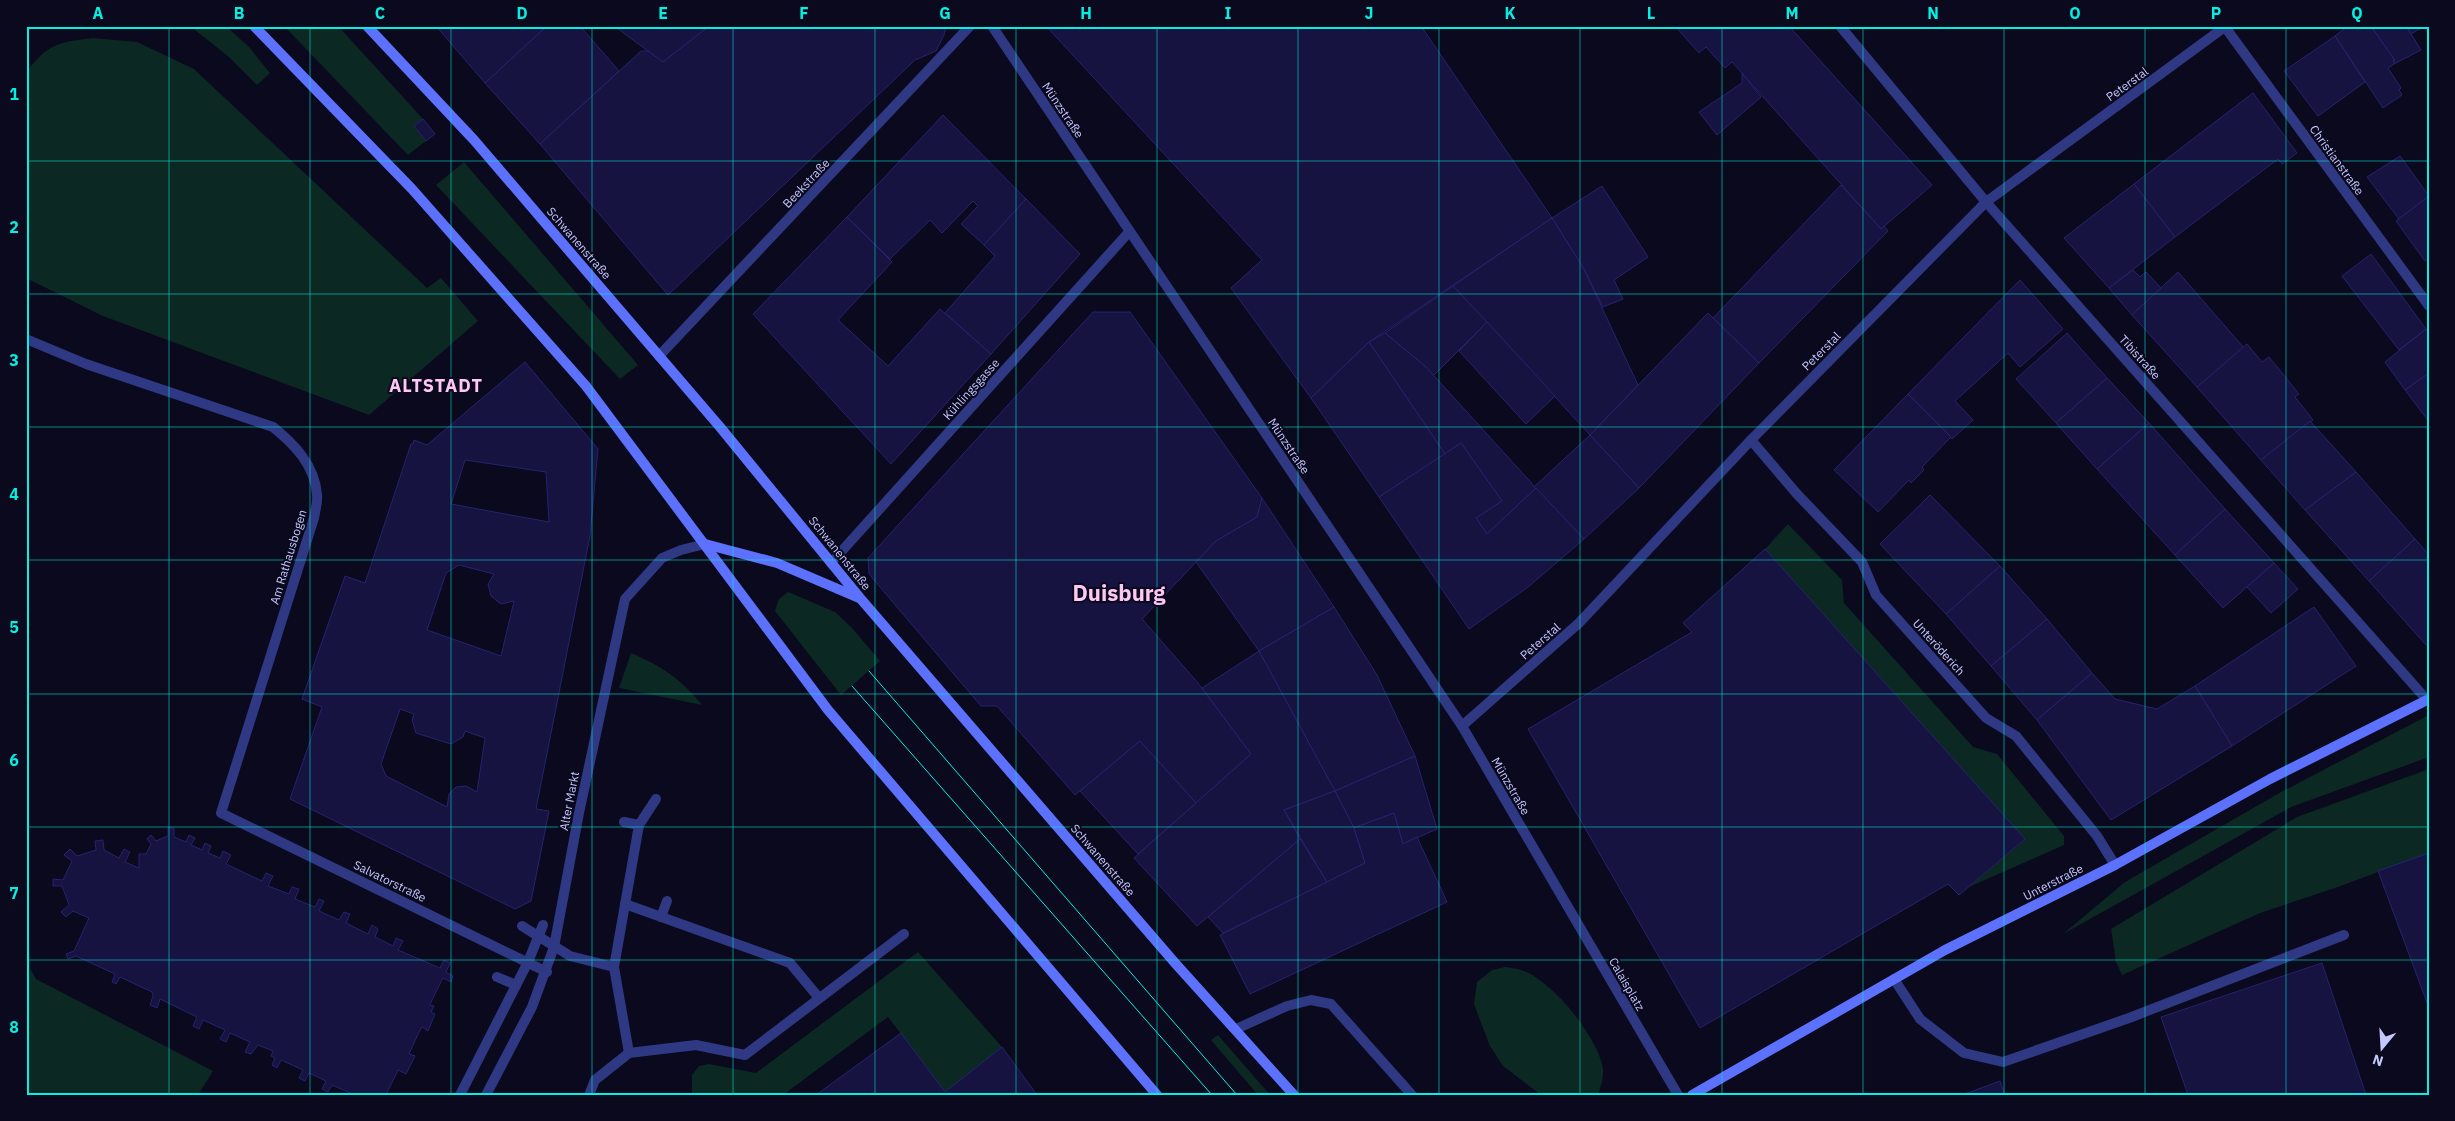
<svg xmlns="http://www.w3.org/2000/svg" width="2455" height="1121" viewBox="0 0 2455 1121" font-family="'IBM Plex Sans',sans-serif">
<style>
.green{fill:#0c2822}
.building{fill:#161340;stroke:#26236f;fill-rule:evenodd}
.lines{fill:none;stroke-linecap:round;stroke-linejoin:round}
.lane{stroke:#2f3882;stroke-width:10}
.street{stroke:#2f3882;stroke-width:10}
.secondary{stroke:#5c71ff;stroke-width:10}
.tram{stroke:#00f0e3;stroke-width:1}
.grid{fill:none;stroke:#00f0e3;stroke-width:1;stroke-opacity:0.55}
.labels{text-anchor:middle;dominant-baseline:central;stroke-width:4;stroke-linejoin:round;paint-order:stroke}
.street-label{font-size:12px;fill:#c5c8ff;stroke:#0a091d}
.district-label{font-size:18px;font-weight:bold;letter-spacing:1px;fill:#ffc7f3;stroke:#0a091d}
.town-label{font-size:22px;font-weight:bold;fill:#ffc7f3;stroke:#0a091d}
.neatline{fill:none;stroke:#00f0e3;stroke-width:2}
.grid-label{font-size:16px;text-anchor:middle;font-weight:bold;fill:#00f0e3}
</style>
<rect width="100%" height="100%" fill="#0a091d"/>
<g class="green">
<polygon points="190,26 226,26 249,47 270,73 257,85 229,57"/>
<polygon points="284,26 338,26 423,119 414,126 426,141 408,155"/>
<path d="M93 38 137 42 194 69 427 288 441 278 478 321 369 415 103 316 26 278V73C47 44 59 42 93 38Z"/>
<polygon points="464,162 638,365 620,379 436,185"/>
<polygon points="1788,524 1842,580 1844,603 1973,747 1997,754 2064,836 2064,845 1969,887 2024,840 1765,549"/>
<polygon points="788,592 835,612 852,628 880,661 841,695 775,611 779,599"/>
<path d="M631 653C663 667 680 678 702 705L619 688Z"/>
<polygon points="2429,715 2429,757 2291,807 2063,934 2125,882 2281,792"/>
<polygon points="2429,769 2429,853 2338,887 2260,913 2122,975 2116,962 2111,929 2297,817"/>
<polygon points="26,848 30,968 36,979 213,1071 198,1095 26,1095"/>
<polygon points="918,952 1002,1047 945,1092 888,1017 783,1095 692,1095 692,1075 699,1066 709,1064 756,1073"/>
<path d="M1505 967C1510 968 1516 968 1521 970 1552 980 1597 1036 1603 1068 1604 1077 1601 1086 1598 1095H1541L1503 1066 1490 1046 1474 1004 1477 982 1492 970Z"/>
<polygon points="1218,1035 1270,1095 1258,1095 1211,1040"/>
</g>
<g class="building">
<polygon points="436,26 547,26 485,83"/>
<polygon points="547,26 580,26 619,71 540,144 485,83"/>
<polygon points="614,26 704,26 707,28 663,62"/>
<polygon points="709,26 946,26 944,35 936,51 915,60 668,295 540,144 641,51 648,51 663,62"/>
<polygon points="1046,26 1421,26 1552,218 1369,342 1311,398 1231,288 1262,260"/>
<polygon points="1675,26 1789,26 1932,185 1881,229 1732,62 1725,68 1706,47 1699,53"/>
<polygon points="2348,26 2371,26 2394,59 2394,64 2388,68 2401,88 2399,90 2402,95 2383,108 2335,36"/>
<polygon points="2371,26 2406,26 2421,50 2394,64 2394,59"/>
<polygon points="2406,26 2424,26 2411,34"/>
<polygon points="2335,36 2365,82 2318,116 2284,71"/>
<polygon points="1742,73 1761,97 1717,135 1699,112 1742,83"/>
<polygon points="2253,93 2297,153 2282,164 2278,159 2175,237 2134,184"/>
<polygon points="943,115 1026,199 984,245 961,224 978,206 973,201 942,233 930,220 890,259 847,217"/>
<polygon points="423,119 435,134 426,141 414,126"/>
<polygon points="2400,156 2429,196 2399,219 2367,177"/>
<polygon points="2134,184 2175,237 2109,288 2064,238"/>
<polygon points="1841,185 1881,229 1884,226 1888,231 1759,363 1713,318"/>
<polygon points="1602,186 1648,257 1614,280 1623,299 1603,307 1584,269 1552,218"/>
<polygon points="2429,196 2429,258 2425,261 2396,221"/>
<polygon points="1026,199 1080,254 991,354 945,313 995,256 984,245"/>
<polygon points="847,217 892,262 838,320 888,366 940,309 991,354 891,464 753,314"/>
<polygon points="1552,218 1584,269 1638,385 1590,435 1453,286"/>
<polygon points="2371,254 2426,329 2399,350 2342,276"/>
<polygon points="2133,270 2140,277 2146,272 2161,288 2132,315 2109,288"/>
<polygon points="2178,272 2244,348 2197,387 2132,315"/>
<polygon points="2020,280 2063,329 2020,367 2008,353 1955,401 1973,420 1952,439 1908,394"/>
<polygon points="1453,286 1487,322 1433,376 1426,367 1385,333"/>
<polygon points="1093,312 1130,312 1262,498 1257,517 1216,541 1142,619 1198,683 1251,754 1196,803 1140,741 1075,795 997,706 981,706 869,574 868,558"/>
<polygon points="1708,313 1759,363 1639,488 1590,435"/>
<polygon points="1487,322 1555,396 1526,424 1459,351"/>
<polygon points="2426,329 2429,334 2429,373 2405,390 2385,362"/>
<polygon points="1385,333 1426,367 1536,488 1487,534 1476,518 1502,501 1461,443 1445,454 1369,342"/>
<polygon points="2067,333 2107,378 2056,423 2016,379"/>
<polygon points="1369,342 1445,454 1379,497 1311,398"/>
<polygon points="2247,344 2262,362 2269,357 2299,394 2295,397 2313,420 2261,460 2197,387"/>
<path d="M525 362 598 449 590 536 536 809 549 811 531 901 515 909 290 799 322 707 302 699 345 576 365 583 411 444H413L414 440 427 445ZM465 460 546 472 549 522 451 504ZM459 565 494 574 488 584 491 596 501 604 514 601 501 656 427 630 446 573ZM400 709 414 714 412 720 416 733 451 744 463 737 465 731 485 738 477 792 466 786 456 787 449 794 447 807 386 776 381 764Z"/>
<polygon points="2429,373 2429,418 2427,419 2405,390"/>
<polygon points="2107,378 2149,423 2097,469 2056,423"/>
<polygon points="1908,394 1951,437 1922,467 1924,470 1911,483 1909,480 1878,512 1834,470"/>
<polygon points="2310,421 2356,472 2305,510 2261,460"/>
<polygon points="2149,423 2225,509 2175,555 2097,469"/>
<polygon points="1590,435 1639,488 1584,539 1534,487"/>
<polygon points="1461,443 1502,501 1476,518 1487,534 1536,488 1584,539 1528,587 1469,629 1379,497"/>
<polygon points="2356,472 2415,539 2369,581 2305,510"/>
<polygon points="1930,495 2000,566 1946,614 1880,544"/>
<polygon points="1262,498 1334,607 1259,651 1196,562 1216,541 1257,517"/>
<polygon points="2225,509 2274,563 2223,608 2175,555"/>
<polygon points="2415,539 2429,555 2429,644 2426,645 2369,581"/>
<polygon points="1765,549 2025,839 1959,895 1948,884 1700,1028 1528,729 1692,632 1683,623"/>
<polygon points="2274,563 2298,589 2271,613 2247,587"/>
<polygon points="2000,566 2047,619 1991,666 1946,614"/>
<polygon points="1334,607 1377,675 1415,756 1335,791 1259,651"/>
<polygon points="2314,607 2356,666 2232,746 2195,686"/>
<polygon points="2047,619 2092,673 2037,720 1991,666"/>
<polygon points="1259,651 1335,791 1284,810 1300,839 1197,926 1134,858 1251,754 1202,688"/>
<polygon points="2092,673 2115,699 2157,709 2195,686 2232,746 2111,820 2037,720"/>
<polygon points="1140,741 1196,803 1138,854 1080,791"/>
<polygon points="1415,756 1437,829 1403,844 1394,813 1354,828 1335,791"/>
<polygon points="1335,791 1354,828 1365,863 1327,882 1284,810"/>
<polygon points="1394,813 1403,844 1417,837 1447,902 1250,994 1220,935 1365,863 1354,828"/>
<polygon points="168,828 174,828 174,837 186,842 189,835 195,838 191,845 202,850 205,843 211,846 208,853 220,858 223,851 231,855 226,864 262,881 266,873 273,876 268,886 289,894 292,887 299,889 295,899 315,907 319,899 324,901 319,911 339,920 344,912 350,914 346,923 368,934 372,925 378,929 375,937 393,946 396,938 403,941 398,950 440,968 444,960 450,963 446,972 453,976 451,982 443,978 432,1000 430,1005 434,1006 431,1012 435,1014 428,1031 422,1027 419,1032 409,1054 415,1056 406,1074 398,1070 386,1095 355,1095 332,1085 328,1092 322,1089 326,1081 309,1073 305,1081 299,1078 303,1070 281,1060 277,1068 272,1065 275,1058 271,1056 273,1051 258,1045 251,1054 245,1052 250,1042 230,1033 226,1042 220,1039 225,1030 203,1020 199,1029 193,1026 197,1017 160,999 157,1008 150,1005 153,996 152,992 120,977 116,984 112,982 115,974 76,956 68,959 66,954 74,951 89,918 73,911 66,917 61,912 69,905 62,886 53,886 53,879 63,880 72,861 64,855 70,849 77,856 96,850 95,841 103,840 104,850 119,858 124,849 130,852 125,862 139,868 139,854 146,854 151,844 147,839 151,835 156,841 168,836"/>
<polygon points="1300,839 1327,882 1223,933 1208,917"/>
<polygon points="2429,853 2429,1008 2378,871"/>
<polygon points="2322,963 2366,1095 2188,1095 2161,1017"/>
<polygon points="901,1033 945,1092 1002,1047 1037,1095 816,1095"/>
<polygon points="2000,1081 2005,1095 1962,1095"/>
</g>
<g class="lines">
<g class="lane">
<polyline points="2225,27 2429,306"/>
<polyline points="1894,979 1920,1019 1964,1053 2003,1062 2129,1018 2344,935"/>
<polyline points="1236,1029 1287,1006 1311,1000 1331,1004 1412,1095"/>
</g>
<g class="street">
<polyline points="992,26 1462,726 1678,1095"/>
<polyline points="1840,26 1986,202 2427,700"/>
<path d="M26 339 86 364 273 427C294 444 315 465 317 495 318 502 315 511 314 518L221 813 547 972"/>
<polyline points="659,356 970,26"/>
<polyline points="1751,440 1797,494 1862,562 1876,595 1986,718 2016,736 2097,836 2115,865"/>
<polyline points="831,563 1129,232"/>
<polyline points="1462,726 1579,623 1751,440 1986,202 2226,26"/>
<polyline points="639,825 656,799"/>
<polyline points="625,904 790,963 819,998"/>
<polyline points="661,917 667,901"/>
<polyline points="522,926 570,956 614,967 629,1053"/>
<polyline points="614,967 639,825 624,822"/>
<polyline points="497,977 516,985"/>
<polyline points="460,1095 528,962 543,925"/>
<polyline points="486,1095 532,1007 554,947 579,813 625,599 662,558 681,550 705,544"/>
<polyline points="589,1095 595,1080 629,1053 696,1045 745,1055 904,934"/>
</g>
<g class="secondary">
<polyline points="254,26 412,189 586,386 828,710 1157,1095"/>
<polyline points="367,26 474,140 720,427 860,598 1175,963 1294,1095"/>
<polyline points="705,544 777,563 859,598"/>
<polyline points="1692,1095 1945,950 2115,865 2270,779 2429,699"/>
</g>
<g class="tram">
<polyline points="869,671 1237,1095"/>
<polyline points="852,686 1212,1095"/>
</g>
</g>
<path class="grid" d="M169 26V1095M310 26V1095M451 26V1095M592 26V1095M733 26V1095M875 26V1095M1016 26V1095M1157 26V1095M1298 26V1095M1439 26V1095M1580 26V1095M1722 26V1095M1863 26V1095M2004 26V1095M2145 26V1095M2286 26V1095M26 161H2429M26 294H2429M26 427H2429M26 560H2429M26 694H2429M26 827H2429M26 960H2429"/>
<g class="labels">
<g class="street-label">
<text transform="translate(2127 84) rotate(-36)">Peterstal</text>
<text transform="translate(1063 110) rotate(56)">Münzstraße</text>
<text transform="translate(2337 160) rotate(54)">Christianstraße</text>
<text transform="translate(806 183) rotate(-47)">Beekstraße</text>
<text transform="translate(579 243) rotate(49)">Schwanenstraße</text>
<text transform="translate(1821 351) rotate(-45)">Peterstal</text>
<text transform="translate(2140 357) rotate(48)">Tibistraße</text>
<text transform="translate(971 389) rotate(-48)">Kühlingsgasse</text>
<text transform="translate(1289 446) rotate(56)">Münzstraße</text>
<text transform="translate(840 553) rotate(51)">Schwanenstraße</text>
<text transform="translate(288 557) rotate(-73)">Am Rathausbogen</text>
<text transform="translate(1540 641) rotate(-41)">Peterstal</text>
<text transform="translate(1939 647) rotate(48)">Unteröderich</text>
<text transform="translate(1511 786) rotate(60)">Münzstraße</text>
<text transform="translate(569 801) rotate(-79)">Alter Markt</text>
<text transform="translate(1103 860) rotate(49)">Schwanenstraße</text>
<text transform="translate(390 881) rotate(26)">Salvatorstraße</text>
<text transform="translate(2053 882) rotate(-27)">Unterstraße</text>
<text transform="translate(1627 984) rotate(60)">Calaisplatz</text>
</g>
<g class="district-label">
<text x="436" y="385">ALTSTADT</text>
</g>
<g class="town-label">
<text x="1119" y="592">Duisburg</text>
</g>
</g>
<rect width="2455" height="1121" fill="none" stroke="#0a091d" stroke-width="55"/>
<g transform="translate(2382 1048) rotate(198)" stroke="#0a091d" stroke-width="4" paint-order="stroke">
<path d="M0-4L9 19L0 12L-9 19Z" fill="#c5c8ff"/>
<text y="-8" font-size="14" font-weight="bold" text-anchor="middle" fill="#c5c8ff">N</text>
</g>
<rect x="28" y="28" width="2400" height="1066" class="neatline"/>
<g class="grid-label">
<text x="98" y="19">A</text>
<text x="239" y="19">B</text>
<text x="380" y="19">C</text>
<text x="522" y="19">D</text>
<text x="663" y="19">E</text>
<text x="804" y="19">F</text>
<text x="945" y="19">G</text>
<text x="1086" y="19">H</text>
<text x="1228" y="19">I</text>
<text x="1369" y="19">J</text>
<text x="1510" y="19">K</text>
<text x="1651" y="19">L</text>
<text x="1792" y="19">M</text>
<text x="1933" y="19">N</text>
<text x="2075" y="19">O</text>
<text x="2216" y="19">P</text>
<text x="2357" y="19">Q</text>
<text x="14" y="100">1</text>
<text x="14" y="233">2</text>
<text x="14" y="366">3</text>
<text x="14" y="500">4</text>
<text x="14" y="633">5</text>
<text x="14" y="766">6</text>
<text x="14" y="899">7</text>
<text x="14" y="1033">8</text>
</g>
</svg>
